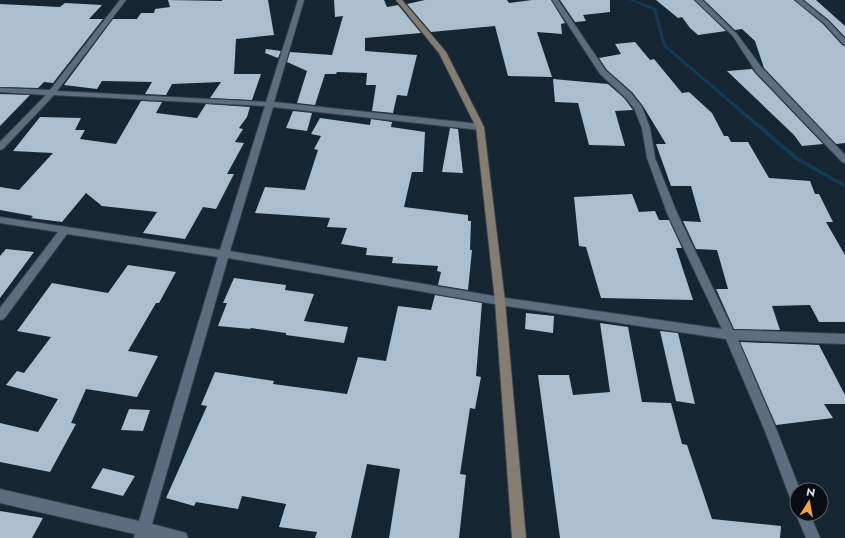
<svg xmlns="http://www.w3.org/2000/svg" width="845" height="538" viewBox="0 0 845 538" font-family="Jost,sans-serif">
<style>
.lines{fill:none;stroke-linecap:round;stroke-linejoin:round}
.stream{fill:#123b58;fill-rule:evenodd}
.building{fill:#aabece}
.street-casing{stroke:#35404b;stroke-width:2}
.secondary-casing{stroke:#35404b;stroke-width:2}
.street{fill:#5c6e7d;fill-rule:evenodd}
.secondary{fill:#867d72;fill-rule:evenodd}
</style>
<rect width="100%" height="100%" fill="#152531"/>
<g class="lines">
<polygon class="stream" points="629,0 634,0 656,8 666,45 798,157 845,184 845,188 794,159 663,46 653,10"/>
</g>
<g class="building">
<polygon points="168,0 222,1 222,0 268,0 274,35 236,39 234,74 261,74 252,100 210,98 221,82 172,84 166,95 145,94 152,82 102,81 97,89 64,85 113,19 137,19 141,13 154,13 155,9 170,7"/>
<polygon points="334,0 384,0 387,7 398,5 421,33 365,38 365,51 417,55 407,96 397,95 393,113 372,111 376,85 366,85 367,73 337,72 336,74 325,74 315,105 297,103 307,71 287,62 290,52 332,55 343,16 335,17"/>
<polygon points="425,0 507,0 509,3 532,0 551,0 565,23 561,24 562,34 537,32 552,77 508,76 495,26 431,32 407,4"/>
<polygon points="560,0 610,0 610,12 583,15 586,21 575,22"/>
<polygon points="656,0 694,0 726,31 698,35 690,28 682,17 678,18"/>
<polygon points="704,0 794,0 823,24 842,45 845,46 845,143 836,144 764,68 755,41 742,29 735,30"/>
<polygon points="804,0 816,0 845,26 845,37 829,20"/>
<polygon points="65,3 102,5 89,19 103,19 53,83 44,82 38,88 0,87 0,4 60,7"/>
<polygon points="635,42 650,60 654,59 682,93 689,92 712,113 724,136 728,136 731,142 748,142 769,178 810,181 815,194 819,194 833,222 826,222 845,255 845,322 819,322 810,305 772,306 780,330 734,329 716,289 728,289 717,250 696,249 683,221 701,222 691,186 671,186 656,144 666,144 643,106 632,92 607,70 599,58 621,54 615,44"/>
<polygon points="266,49 281,51 278,58 265,53"/>
<polygon points="752,69 755,73 823,144 802,146 794,135 727,71"/>
<polygon points="553,79 608,84 624,98 633,110 615,111 625,146 589,145 578,103 555,102"/>
<polygon points="0,94 30,95 0,126"/>
<polygon points="141,101 162,102 156,113 197,118 206,104 250,107 247,117 239,128 243,129 235,142 244,143 227,174 234,174 216,209 203,207 185,239 143,233 157,212 102,206 86,193 62,222 31,218 33,216 0,210 0,187 19,190 53,153 13,151 40,117 81,118 75,130 85,130 80,139 116,144"/>
<polygon points="293,111 312,113 307,131 286,128"/>
<polygon points="320,118 370,125 371,119 392,122 391,127 425,132 423,172 412,172 404,207 468,215 468,221 471,221 470,250 472,250 468,290 438,285 441,272 437,271 438,266 392,263 393,257 366,255 367,248 341,244 347,228 327,227 330,218 255,213 265,187 305,190 318,150 314,149 321,136 311,134"/>
<polygon points="450,128 458,129 463,173 442,172"/>
<polygon points="632,194 639,212 655,211 659,220 669,220 682,248 676,248 693,300 601,298 586,247 579,246 574,197"/>
<polygon points="6,249 34,252 0,298 0,256"/>
<polygon points="128,265 176,272 159,303 156,303 128,351 158,356 137,397 86,389 71,423 76,424 50,472 0,462 0,423 38,432 58,399 6,385 17,371 24,373 51,337 17,331 52,283 108,293"/>
<polygon points="234,278 286,285 285,290 314,294 304,321 348,327 344,343 286,335 286,333 251,328 250,329 218,326 227,303 223,303"/>
<polygon points="435,295 482,303 476,376 481,377 475,409 470,408 460,474 466,475 459,538 389,538 400,469 367,464 351,538 315,538 317,532 279,527 286,504 242,496 238,509 196,502 194,506 166,498 207,406 201,405 215,372 274,381 273,384 347,394 358,357 386,361 398,306 431,310"/>
<polygon points="526,313 554,316 553,333 525,329"/>
<polygon points="600,323 628,327 642,402 671,403 682,444 687,445 712,519 781,526 780,538 560,538 538,375 569,375 573,395 610,392"/>
<polygon points="660,331 678,333 695,404 676,401"/>
<polygon points="740,342 819,345 845,395 845,404 824,404 833,418 776,425"/>
<polygon points="129,409 150,410 143,431 121,430"/>
<polygon points="103,468 135,476 123,496 91,488"/>
<polygon points="0,511 43,518 32,538 0,538"/>
</g>
<g class="lines">
<g class="street-casing">
<g id="street">
<polygon points="120,0 126,0 57,91 266,102 298,0 304,0 274,102 480,124 484,127 480,130 273,107 230,251 500,297 722,329 667,213 647,158 642,128 634,108 625,97 600,74 552,0 558,0 606,71 631,93 642,107 650,128 655,158 677,213 733,330 845,334 845,344 738,340 777,431 800,490 797,490 797,505 792,503 765,431 726,339 500,305 228,258 152,524 186,533 188,538 134,538 135,534 0,503 0,489 139,521 218,257 67,234 4,319 0,320 0,308 58,232 0,223 0,217 220,250 265,106 54,95 3,149 0,150 0,142 46,95 0,92 0,88 50,90"/>
<polygon points="695,0 702,0 737,34 762,68 845,155 845,163 842,162 756,72 733,36"/>
<polygon points="795,0 802,0 828,21 845,39 845,45 843,44 824,23"/>
<polygon points="797,512 797,514 810,514 820,538 806,538 796,514"/>
</g>
</g>
<g class="secondary-casing">
<polygon id="secondary" points="396,0 402,0 446,52 484,127 505,301 526,538 512,538 495,301 476,127 439,53"/>
</g>
<use href="#street" class="street"/>
<use href="#secondary" class="secondary"/>
</g>
<g transform="translate(809 502) rotate(11)"><circle r="19" fill="#070d13" stroke="#596168"/>
<path d="M0-3L7 15L0 10L-7 15Z" fill="#f6a247"/>
<text y="-6" font-size="11" font-weight="bold" text-anchor="middle" fill="#d5dfe8">N</text>
</g>
</svg>
